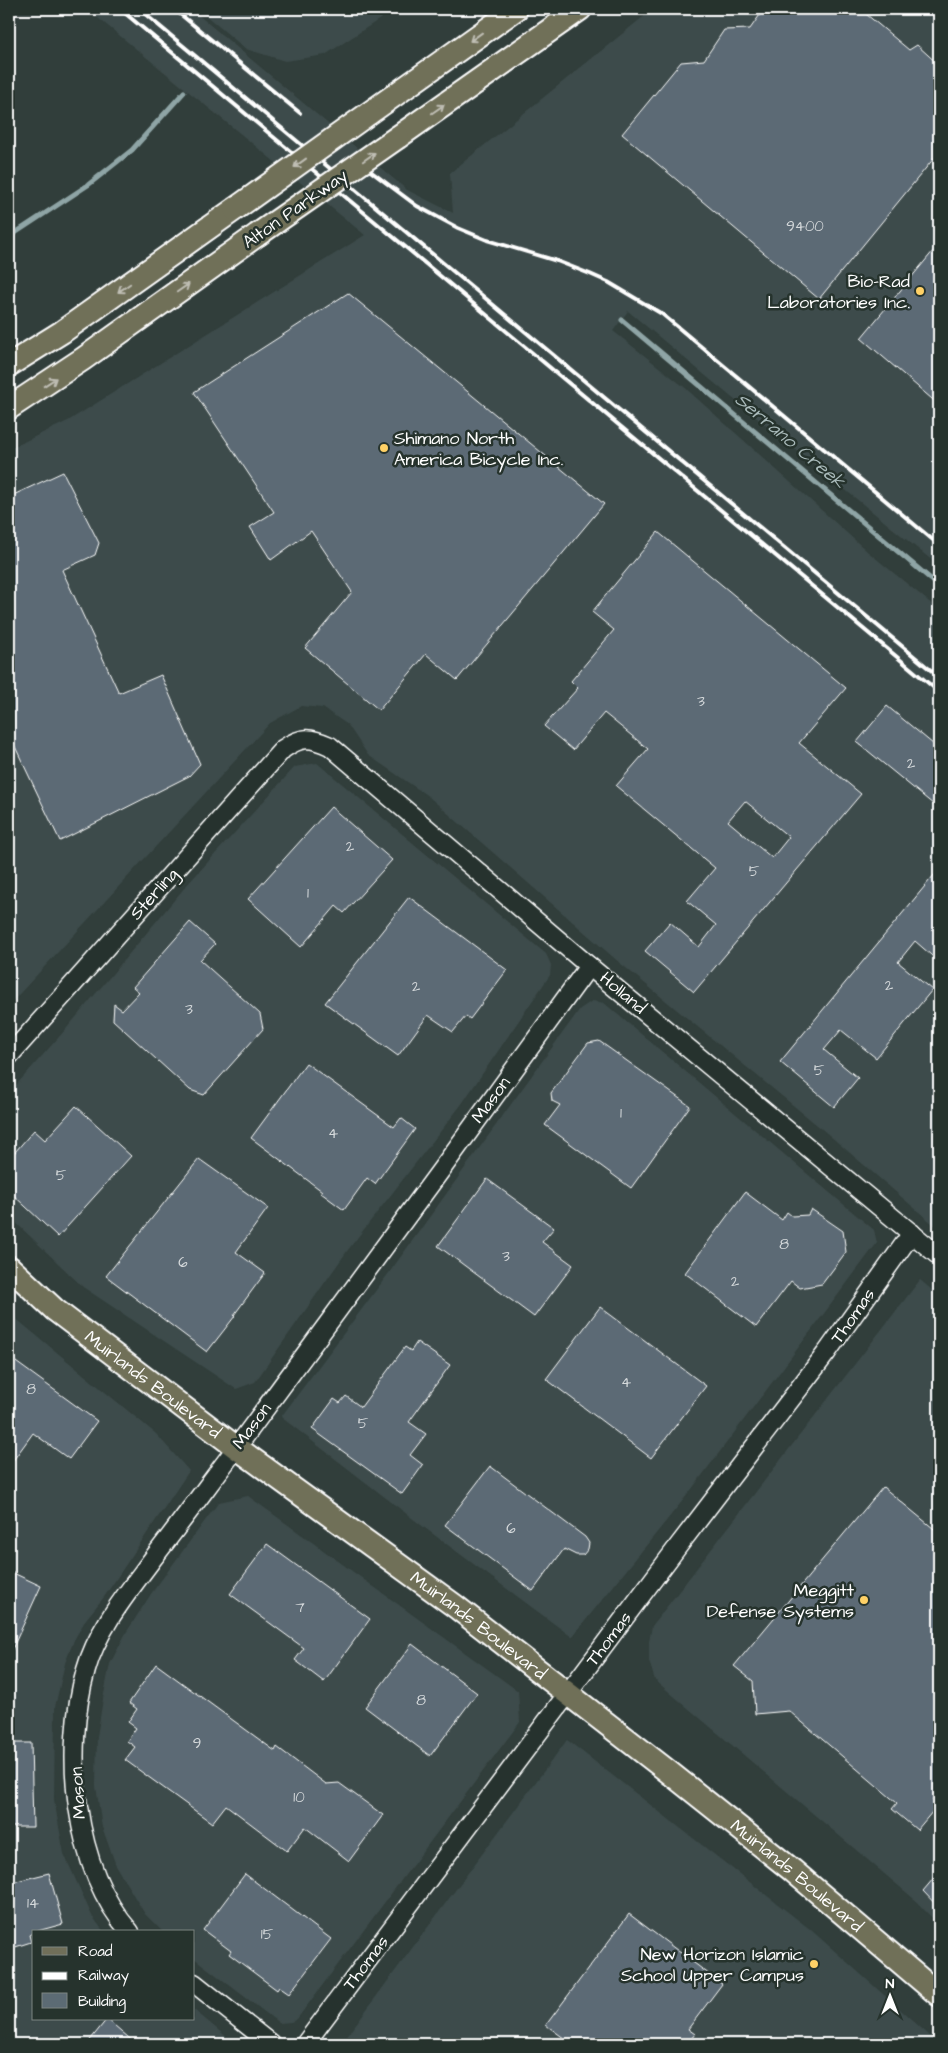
<svg xmlns="http://www.w3.org/2000/svg" width="948" height="2053" viewBox="0 0 948 2053" font-family="'Architects Daughter',sans-serif">
<style>
.built{fill:#3e4c4c}
.lines{fill:none;stroke-linecap:round;stroke-linejoin:round}
.stream{stroke:#8fa5a6;stroke-width:5}
.building{fill:#5c6b74;stroke:#fff;fill-rule:evenodd}
.minor-casing{stroke:#fff;stroke-width:21}
.major-casing{stroke:#fff;stroke-width:26}
.minor{stroke:#26332d;stroke-width:18}
.major{stroke:#706f59;stroke-width:22}
.rail{stroke:#fff;stroke-width:4}
.major-bridge-casing{stroke:#fff;stroke-width:26;stroke-linecap:butt}
.major-bridge{stroke:#706f59;stroke-width:22}
.oneway{stroke:#bfbeb4}
.poi-dot{fill:#ffd166;stroke:#26332d;stroke-width:2}
.labels{text-anchor:middle;dominant-baseline:central;stroke-width:5;stroke-linejoin:round;paint-order:stroke}
.number-label{font-size:15px;fill:#d6dadc}
.street-label{font-size:18px;fill:#fff;stroke:#26332d}
.poi-label{font-size:18px;fill:#fff;stroke:#26332d;text-anchor:end}
.water-label{font-size:19px;font-style:italic;fill:#abbcbc;stroke:#26332d}
</style>
<rect width="100%" height="100%" fill="#313e3b"/>
<filter id="ink" filterUnits="userSpaceOnUse"><feTurbulence type="fractalNoise" baseFrequency=".02" numOctaves="2"/><feDisplacementMap in="SourceGraphic" scale="10" xChannelSelector="R" yChannelSelector="G"/><feConvolveMatrix kernelMatrix="1 2 1 2 8 2 1 2 1" color-interpolation-filters="sRGB"/></filter>
<g filter="url(#ink)">
<g class="built">
<polygon points="87,9 191,9 407,190 453,213 450,173 653,9 939,9 939,566 730,396 628,311 613,331 683,386 868,552 939,610 939,1229 822,1129 620,963 428,796 368,755 348,725 323,708 301,706 270,723 9,1005 9,449 68,421 365,235"/>
<polygon points="198,9 395,9 325,55 285,61 246,49"/>
<polygon points="317,763 546,954 551,965 550,975 461,1105 347,1251 255,1382 236,1389 83,1287 9,1216 9,1093 67,1028 186,886 295,767"/>
<polygon points="592,1001 604,1003 874,1230 877,1243 688,1494 572,1637 425,1528 281,1417 389,1273 580,1009"/>
<polygon points="920,1280 939,1296 939,1925 913,1898 655,1680 649,1661 649,1642 652,1626"/>
<polygon points="9,1313 156,1434 189,1471 104,1597 86,1619 74,1640 65,1663 55,1707 54,1800 64,1854 92,1916 104,1932 34,1932 34,2019 194,2019 194,2010 235,2044 9,2044"/>
<polygon points="248,1496 518,1691 520,1722 297,2019 291,2022 279,2023 194,1958 194,1932 163,1932 145,1914 117,1868 102,1827 96,1786 97,1737 103,1699 110,1664 126,1633 151,1594 219,1502"/>
<polygon points="567,1740 811,1930 939,2044 341,2044"/>
</g>
<g class="lines">
<g class="stream">
<polyline points="9,237 88,185 132,150 184,92"/>
<polyline points="622,320 939,586"/>
</g>
</g>
<g class="building">
<polygon points="764,9 845,9 847,11 860,9 909,50 917,45 939,65 939,152 819,299 622,134 681,62 704,60 724,30 750,29"/>
<polygon points="939,244 939,405 861,338"/>
<polygon points="348,293 604,504 457,680 426,654 379,710 305,648 352,592 311,531 271,560 250,527 274,512 194,392"/>
<polygon points="63,472 99,543 95,555 62,570 119,693 161,675 200,764 189,776 60,841 9,734 9,497"/>
<path d="M658 532 846 688 799 743 861 794 694 992 645 951 670 922 699 947 716 925 687 901 715 868 616 786 648 749 604 713 573 750 544 726 578 688 571 681 614 630 592 612ZM745 801 789 837 772 858 728 821Z"/>
<polygon points="887,706 939,749 939,809 857,742"/>
<polygon points="331,807 392,860 344,913 336,906 301,947 248,899"/>
<polygon points="939,869 939,962 915,941 898,962 932,990 876,1058 841,1030 824,1050 858,1078 834,1107 780,1062"/>
<polygon points="409,897 507,970 470,1019 466,1016 453,1032 428,1015 398,1056 325,1003"/>
<polygon points="190,922 215,944 200,960 260,1014 263,1029 204,1095 190,1090 113,1020 114,1004 122,1010 139,992 133,987"/>
<polygon points="599,1041 690,1106 631,1188 545,1125 560,1105 552,1101 551,1093 588,1043"/>
<polygon points="306,1063 394,1127 401,1118 415,1129 375,1184 367,1178 344,1210 321,1193 322,1191 251,1138"/>
<polygon points="76,1106 131,1156 58,1237 9,1191 9,1159 34,1130 45,1140"/>
<polygon points="199,1159 268,1208 236,1252 265,1273 234,1315 235,1316 207,1352 106,1276"/>
<polygon points="487,1179 554,1228 542,1242 573,1265 534,1317 438,1246"/>
<polygon points="745,1192 782,1220 787,1212 792,1216 808,1215 811,1209 843,1231 846,1252 822,1284 800,1288 791,1281 756,1327 685,1273"/>
<polygon points="600,1307 706,1386 651,1458 546,1379"/>
<polygon points="417,1342 450,1365 409,1422 426,1434 410,1455 423,1465 402,1494 312,1429 334,1399 340,1403 346,1396 361,1407 405,1347 411,1351"/>
<polygon points="9,1357 97,1421 69,1459 33,1433 9,1466"/>
<polygon points="490,1466 585,1537 589,1543 588,1549 583,1555 576,1555 564,1549 533,1591 445,1525"/>
<polygon points="883,1487 939,1533 939,1791 932,1800 938,1805 917,1830 892,1809 897,1803 789,1711 755,1714 753,1681 734,1666"/>
<polygon points="267,1544 370,1619 324,1682 295,1660 304,1648 230,1594"/>
<polygon points="9,1571 41,1586 9,1656"/>
<polygon points="412,1644 477,1693 430,1756 365,1707"/>
<polygon points="156,1664 275,1751 277,1747 326,1784 339,1783 383,1815 349,1861 305,1827 287,1851 226,1805 212,1823 125,1760 135,1747 127,1741 136,1728 128,1722 137,1709 129,1703"/>
<polygon points="9,1743 31,1743 33,1827 9,1827"/>
<polygon points="939,1872 939,1908 923,1891"/>
<polygon points="49,1873 63,1924 34,1932 29,1935 31,1942 9,1949 9,1883"/>
<polygon points="245,1874 331,1939 289,1994 279,1987 277,1990 229,1954 231,1951 203,1930"/>
<polygon points="629,1914 722,1984 688,2029 695,2034 687,2044 572,2044 546,2025"/>
<polygon points="107,2019 136,2044 87,2044"/>
</g>
<g class="lines">
<g class="minor-casing">
<g id="minor">
<path d="M9 1056 283 749C302 736 310 737 330 746L589 966 939 1256"/>
<path d="M130 1932C73 1867 63 1750 86 1670 97 1629 129 1591 154 1557 182 1521 209 1484 237 1447 355 1288 473 1127 589 966"/>
<polyline points="194,1983 271,2044"/>
<polyline points="305,2044 679,1545 827,1352 912,1233"/>
</g>
</g>
<g class="major-casing">
<g id="major">
<polyline points="368,114 516,9"/>
<polyline points="398,137 580,9"/>
<polyline points="9,365 62,332 235,209"/>
<polyline points="9,408 83,359 257,235"/>
<path id="s1" d="M9 1267 55 1310 237 1448 455 1606 665 1769 792 1870 939 1995"/>
</g>
</g>
<use href="#minor" class="minor"/>
<use href="#major" class="major"/>
<g class="rail">
<polyline points="120,9 939,692"/>
<polyline points="139,9 939,677"/>
<polyline points="174,9 300,113"/>
<polyline points="353,158 417,206 458,228 487,240 557,261 590,274 608,282 662,314 939,545"/>
</g>
<g class="major-bridge-casing">
<g id="major-bridge">
<polyline points="235,209 368,114"/>
<polyline points="257,235 398,137"/>
</g>
</g>
<use href="#major-bridge" class="major-bridge"/>
</g>
<defs><path id="oneway-shaft" d="M-6 0H5M1.5-3L5.5 0L1.5 3" fill="none" stroke-width="1.6" stroke-linecap="round" stroke-linejoin="round" transform="scale(1.25)"/></defs>
<g class="oneway">
<use href="#oneway-shaft" transform="translate(476 37) rotate(144)"/>
<use href="#oneway-shaft" transform="translate(438 109) rotate(-35)"/>
<use href="#oneway-shaft" transform="translate(369 157) rotate(-35)"/>
<use href="#oneway-shaft" transform="translate(300 163) rotate(144)"/>
<use href="#oneway-shaft" transform="translate(124 288) rotate(145)"/>
<use href="#oneway-shaft" transform="translate(183 288) rotate(-35)"/>
<use href="#oneway-shaft" transform="translate(50 382) rotate(-33)"/>
</g>
</g>
<g class="poi-dot">
<circle cx="920" cy="291" r="5"/>
<circle cx="384" cy="448" r="5"/>
<circle cx="864" cy="1600" r="5"/>
<circle cx="814" cy="1964" r="5"/>
</g>
<g class="labels">
<g class="number-label">
<text x="805" y="226">9400</text>
<text x="701" y="701">3</text>
<text x="911" y="763">2</text>
<text x="350" y="846">2</text>
<text x="754" y="871">5</text>
<text x="308" y="893">1</text>
<text x="889" y="985">2</text>
<text x="416" y="986">2</text>
<text x="189" y="1009">3</text>
<text x="819" y="1070">5</text>
<text x="621" y="1113">1</text>
<text x="333" y="1133">4</text>
<text x="61" y="1175">5</text>
<text x="784" y="1244">8</text>
<text x="506" y="1256">3</text>
<text x="183" y="1262">6</text>
<text x="735" y="1281">2</text>
<text x="626" y="1382">4</text>
<text x="31" y="1389">8</text>
<text x="363" y="1423">5</text>
<text x="511" y="1528">6</text>
<text x="300" y="1607">7</text>
<text x="421" y="1700">8</text>
<text x="197" y="1743">9</text>
<text x="299" y="1797">10</text>
<text x="33" y="1903">14</text>
<text x="267" y="1934">15</text>
</g>
<g class="street-label">
<text transform="translate(295 209) rotate(-35)">Alton Parkway</text>
<text transform="translate(154 894) rotate(-48)">Sterling</text>
<text transform="translate(623 993) rotate(40)">Holland</text>
<text transform="translate(491 1100) rotate(-54)">Mason</text>
<text transform="translate(853 1316) rotate(-55)">Thomas</text>
<text stroke="none"><textPath href="#s1" startOffset="186">Muirlands Boulevard</textPath></text>
<text transform="translate(252 1426) rotate(-54)">Mason</text>
<text stroke="none"><textPath href="#s1" startOffset="591">Muirlands Boulevard</textPath></text>
<text transform="translate(609 1639) rotate(-53)">Thomas</text>
<text transform="translate(78 1793) rotate(-94)">Mason</text>
<text stroke="none"><textPath href="#s1" startOffset="996">Muirlands Boulevard</textPath></text>
<text transform="translate(366 1963) rotate(-53)">Thomas</text>
</g>
<g class="poi-label">
<text x="910" y="281">Bio-Rad<tspan x="910" dy="21">Laboratories Inc.</tspan></text>
<text x="394" y="438" text-anchor="start">Shimano North<tspan x="394" dy="21">America Bicycle Inc.</tspan></text>
<text x="854" y="1590">Meggitt<tspan x="854" dy="21">Defense Systems</tspan></text>
<text x="804" y="1954">New Horizon Islamic<tspan x="804" dy="21">School Upper Campus</tspan></text>
</g>
<g class="water-label">
<text transform="translate(790 441) rotate(40)">Serrano Creek</text>
</g>
</g>
<rect width="948" height="2053" fill="none" stroke="#26332d" stroke-width="30"/>
<rect x="15" y="15" width="918" height="2023" fill="none" stroke="#fff" stroke-width="2" filter="url(#ink)"/>
<rect x="32" y="1930" width="162" height="90" fill="#26332d" stroke="#7d8581"/>
<rect x="42" y="1947" width="25" height="8" fill="#706f59" stroke="#7d8581"/>
<text x="78" y="1956" font-size="15" fill="#ffffff">Road</text>
<rect x="42" y="1972" width="25" height="8" fill="#ffffff" stroke="#7d8581"/>
<text x="78" y="1980" font-size="15" fill="#ffffff">Railway</text>
<rect x="42" y="1993" width="25" height="15" fill="#5c6b74" stroke="#7d8581"/>
<text x="78" y="2006" font-size="15" fill="#ffffff">Building</text>
<g transform="translate(890 1996)" stroke="#26332d" stroke-width="4" paint-order="stroke">
<path d="M0-4L9 19L0 12L-9 19Z" fill="#ffffff"/>
<text y="-8" font-size="14" font-weight="bold" text-anchor="middle" fill="#ffffff">N</text>
</g>
</svg>
